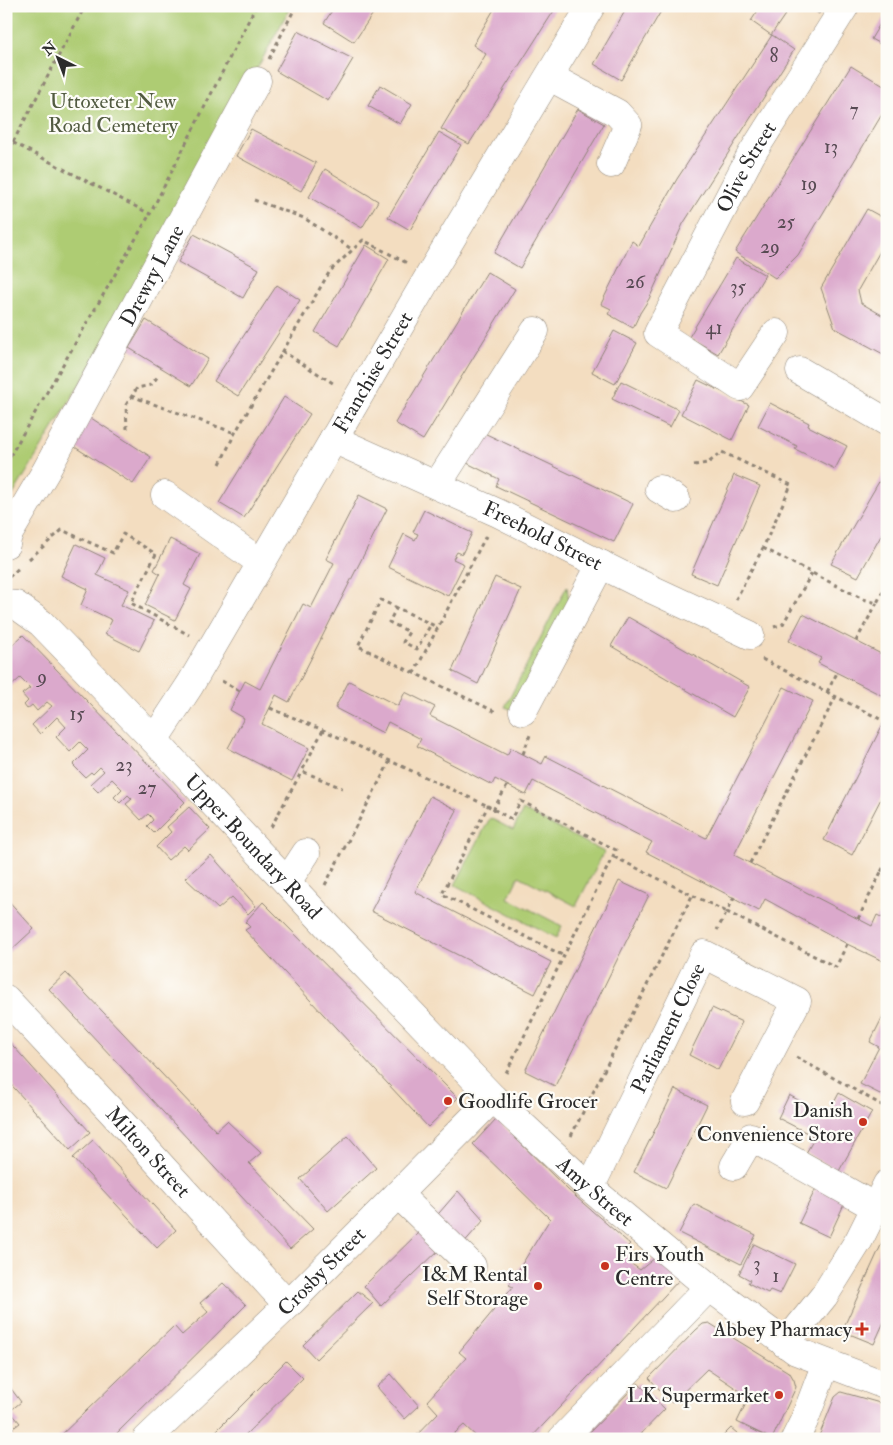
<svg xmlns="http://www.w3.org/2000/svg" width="893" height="1445" viewBox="0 0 893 1445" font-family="'IM FELL Double Pica',serif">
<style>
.green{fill:#aecc73;stroke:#6c7c4f}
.building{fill:#dba9cc}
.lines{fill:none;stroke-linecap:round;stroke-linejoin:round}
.minor-casing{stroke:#8f8476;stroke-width:29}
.path{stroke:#8f8476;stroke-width:3;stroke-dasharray:4 4;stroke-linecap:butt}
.minor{stroke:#fff;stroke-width:28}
.poi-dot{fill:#c8321e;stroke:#fdfcf7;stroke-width:2}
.labels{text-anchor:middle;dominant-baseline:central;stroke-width:4.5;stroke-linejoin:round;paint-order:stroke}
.number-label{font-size:19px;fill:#574a53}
.park-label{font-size:21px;fill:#525b41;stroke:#fdfcf7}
.street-label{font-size:21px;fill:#2b2b2b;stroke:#fdfcf7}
.poi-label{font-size:21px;fill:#2b2b2b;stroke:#fdfcf7;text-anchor:end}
</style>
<rect width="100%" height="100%" fill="#fdfcf7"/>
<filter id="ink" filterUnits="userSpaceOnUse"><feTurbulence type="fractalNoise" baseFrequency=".02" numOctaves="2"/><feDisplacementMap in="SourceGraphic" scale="10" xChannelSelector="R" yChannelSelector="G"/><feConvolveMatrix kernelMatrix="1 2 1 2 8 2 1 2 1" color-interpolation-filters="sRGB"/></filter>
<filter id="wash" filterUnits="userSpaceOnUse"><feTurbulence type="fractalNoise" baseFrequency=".0096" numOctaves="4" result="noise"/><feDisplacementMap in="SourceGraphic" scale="20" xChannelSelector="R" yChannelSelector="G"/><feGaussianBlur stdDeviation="1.12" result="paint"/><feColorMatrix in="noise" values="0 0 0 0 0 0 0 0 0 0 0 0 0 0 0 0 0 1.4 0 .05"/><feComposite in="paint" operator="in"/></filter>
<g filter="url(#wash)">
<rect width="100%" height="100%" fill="#f3ddc0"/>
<g class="green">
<polygon points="6,6 291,6 143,280 6,506"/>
<polygon points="567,586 570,609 516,711 505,707"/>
<polygon points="523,810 604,852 576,906 519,876 508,898 562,926 556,938 455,885 490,818 513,830"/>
</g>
<g id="blocks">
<g class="building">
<polygon points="335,6 378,6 354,42 324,23"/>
<polygon points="496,6 557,6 469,144 441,129 486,54 473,45"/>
<polygon points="628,6 664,6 621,80 594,64"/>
<polygon points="761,6 791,6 771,35 751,21"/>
<polygon points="807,6 825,6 819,14"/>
<polygon points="887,12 887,48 871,39"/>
<polygon points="298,31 353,59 328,101 276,71"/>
<polygon points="772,35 794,50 683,224 649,299 640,313 633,328 608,314 611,309 601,304 632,241 639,246 677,179"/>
<polygon points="851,66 887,88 887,106 798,255 775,278 735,252"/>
<polygon points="380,85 412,104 400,124 368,106"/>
<polygon points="578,109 604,124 520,268 494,253"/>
<polygon points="251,129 316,163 301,191 236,156"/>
<polygon points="439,132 461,145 410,230 388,217"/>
<polygon points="325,169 378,201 362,228 309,197"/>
<polygon points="867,209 887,220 887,239 858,290 861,303 887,318 887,352 885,355 835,328 821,288"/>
<polygon points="194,234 259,269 243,298 178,262"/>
<polygon points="366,245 389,259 339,346 315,332"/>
<polygon points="736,258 765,275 718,354 689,337"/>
<polygon points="487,272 515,289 423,440 395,423"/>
<polygon points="277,285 300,300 238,396 214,381"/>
<polygon points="146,320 208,359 191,386 129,348"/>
<polygon points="614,331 637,343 615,384 592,372"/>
<polygon points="698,380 749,405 732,440 681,414"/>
<polygon points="621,381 679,410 670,427 612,399"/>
<polygon points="284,397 310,414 244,518 219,503"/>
<polygon points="770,403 809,423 808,426 847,446 835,469 795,449 797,446 758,426"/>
<polygon points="88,416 151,457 133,484 70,444"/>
<polygon points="482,432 633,504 614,542 496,486 499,479 467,463"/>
<polygon points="887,468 887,525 858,577 831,564"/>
<polygon points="734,475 760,486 717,585 691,574"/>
<polygon points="359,495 387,509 289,702 276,695 262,724 309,748 292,781 228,748 244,718 230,710 245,681 260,689 303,604 311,608 334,563 326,559"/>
<polygon points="424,510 472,533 462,554 457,552 453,559 464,564 448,596 388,567 404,534 415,540 418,534 413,532"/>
<polygon points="170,539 200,554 184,585 191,589 175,620 145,605 160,574 154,570"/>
<polygon points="76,544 105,558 97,575 129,590 121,605 154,621 139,651 105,634 112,620 81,605 88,589 61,576"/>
<polygon points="495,577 521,589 478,684 452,671"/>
<polygon points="803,614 887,657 887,698 818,663 821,658 789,641"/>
<polygon points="628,617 750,687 733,717 611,646"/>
<polygon points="23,635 185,802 154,833 147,826 153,820 151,817 148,814 141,820 126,804 132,799 128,795 120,803 114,797 122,789 112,779 98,792 90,784 104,771 100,767 93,774 91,772 85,777 73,765 88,750 80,742 70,752 56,737 66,727 57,717 40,734 32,725 52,706 47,702 37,711 32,705 27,709 24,705 28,701 22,694 30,688 20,678 6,691 6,651"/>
<polygon points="349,681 398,706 405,692 435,707 430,716 507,755 511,748 542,764 546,756 706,838 784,687 813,701 734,855 872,926 877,915 887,920 887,963 847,944 765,899 759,911 646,852 652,842 533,781 526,795 495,779 492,785 417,746 421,739 388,722 383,733 335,708"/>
<polygon points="887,716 887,787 852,855 824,840"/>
<polygon points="430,796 457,810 415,892 551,962 535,994 371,911"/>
<polygon points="189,807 210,829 188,850 184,846 168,860 156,847 171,832 167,827"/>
<polygon points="211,855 256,906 248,914 232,897 218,909 185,878"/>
<polygon points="619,881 649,895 555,1086 525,1071"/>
<polygon points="6,898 34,929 9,952 6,949"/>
<polygon points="263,902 458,1098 428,1127 245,930 250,927 245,922"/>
<polygon points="66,973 216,1131 227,1121 261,1153 249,1163 313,1229 290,1249 49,989"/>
<polygon points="712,1008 742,1022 718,1070 689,1055"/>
<polygon points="887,1008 887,1091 884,1096 860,1084 879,1047 870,1042"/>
<polygon points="6,1038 90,1132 70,1150 6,1079"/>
<polygon points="675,1089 707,1105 666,1188 634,1172"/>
<polygon points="839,1093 872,1112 839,1171 806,1153 815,1137 778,1118 789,1095 827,1116"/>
<polygon points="496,1119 568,1190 630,1244 623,1251 632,1259 629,1262 640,1270 656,1257 679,1280 530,1439 479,1439 464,1425 448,1439 413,1439 438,1413 427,1401 466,1358 459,1352 513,1287 509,1285 550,1219 473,1144"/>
<polygon points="348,1136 376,1168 328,1211 300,1179"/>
<polygon points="93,1140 176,1230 157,1248 73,1158"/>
<polygon points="817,1186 846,1200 829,1237 799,1223"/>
<polygon points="458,1191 484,1220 461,1246 433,1220"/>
<polygon points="694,1204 756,1235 741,1264 679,1233"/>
<polygon points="424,1227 442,1247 381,1306 364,1286"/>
<polygon points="887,1232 887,1315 874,1344 842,1331"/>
<polygon points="754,1244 795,1264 780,1294 770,1290 768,1293 748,1283 750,1280 739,1274"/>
<polygon points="223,1283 246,1305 111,1439 57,1439 174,1326 182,1335 208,1312 200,1303"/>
<polygon points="358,1291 373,1303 316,1359 303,1345"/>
<polygon points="709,1323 790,1373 794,1380 796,1387 772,1439 737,1422 749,1397 707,1369 672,1403 649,1378 696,1330 703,1324"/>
<polygon points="286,1361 303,1378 241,1439 208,1439"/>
<polygon points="391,1374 419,1406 405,1419 377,1387"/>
<polygon points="6,1382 21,1402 10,1411 20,1423 8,1432 14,1439 6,1439"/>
<polygon points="638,1383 665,1409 636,1439 583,1439"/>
<polygon points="841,1392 887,1405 887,1439 866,1439 859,1437 859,1439 825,1439 819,1436 835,1397"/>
<polygon points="731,1428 744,1439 720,1439"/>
</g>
</g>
</g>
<g filter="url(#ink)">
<use href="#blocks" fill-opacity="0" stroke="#8f8476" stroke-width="1"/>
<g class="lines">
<g class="minor-casing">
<g id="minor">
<polyline points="550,77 617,113 628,125 611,164"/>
<path id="s1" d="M776 333 740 387 658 333 751 155 845 6"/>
<polyline points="800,371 887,422"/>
<path id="s2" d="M333 439 498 513 634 581 750 635"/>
<polyline points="437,485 535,331"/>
<polyline points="659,489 676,499"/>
<polyline points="165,495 260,562"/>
<path id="s3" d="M6 544 8 535 46 471 257 81"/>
<path id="s4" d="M6 604 16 605 41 623 154 740 336 935 493 1098 590 1188 709 1287 796 1351 887 1386"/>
<polyline points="523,711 601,564"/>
<path id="s5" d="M154 740 190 685 429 276 591 6"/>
<polyline points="287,882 306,853"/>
<path id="s6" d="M6 999 112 1112 288 1305"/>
<polyline points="734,1166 751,1137 875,1207"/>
<path id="s7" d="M590 1188 704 954 797 1001 745 1101"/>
<polyline points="398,1194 472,1266"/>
<polyline points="785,1344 824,1296 859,1240 887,1184"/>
<path id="s8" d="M147 1439 288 1305 493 1098"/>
<polyline points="562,1439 709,1287"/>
<polyline points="795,1439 804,1421 826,1363"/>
</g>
</g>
<g class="path">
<polyline points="269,59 296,6"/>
<polyline points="6,139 150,214 256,6"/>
<polyline points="13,142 85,6"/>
<polyline points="254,200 304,218 353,250"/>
<polyline points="282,351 336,385"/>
<polyline points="131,396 235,433"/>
<polyline points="127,429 126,405 137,388 151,385 159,375"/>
<polyline points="6,463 150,214"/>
<polyline points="220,464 235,433 330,271 363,240 407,263"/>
<polyline points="694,465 708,463 722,452 791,485 763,548 736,599"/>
<polyline points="486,536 414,673 496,712"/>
<polyline points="763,548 863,599 877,603 887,582"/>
<polyline points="29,559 62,530 113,553 123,534 156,554 131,603 189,635"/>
<polyline points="9,577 19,568"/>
<polyline points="397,607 389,622 409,632 403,642 417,649 431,624"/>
<polyline points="774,627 783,624 812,573"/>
<polyline points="856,641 877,603"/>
<polyline points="762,659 884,721"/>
<polyline points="414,673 358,646 381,600 437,627"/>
<polyline points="222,681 240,691"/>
<polyline points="827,692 837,673"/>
<polyline points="270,708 323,730 488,806"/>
<polyline points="323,730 302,771 342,788"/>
<polyline points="523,754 530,735"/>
<polyline points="493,810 507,786"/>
<polyline points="271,827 302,771"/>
<polyline points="887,842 884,849 887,851"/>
<polyline points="614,857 727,912 717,930"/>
<polyline points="887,861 881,872 887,876"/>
<polyline points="750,863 836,696"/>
<polyline points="325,885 390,761"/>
<polyline points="734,897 727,912 836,967 847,944"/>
<polyline points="858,919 881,872"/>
<polyline points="796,1057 887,1108"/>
<polyline points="506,1073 616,850 521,801 511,819 488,806 442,894 564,956"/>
<polyline points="571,1136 692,896"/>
</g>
<use href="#minor" class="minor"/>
</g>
</g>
<g class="poi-dot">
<circle cx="448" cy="1101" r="5"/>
<circle cx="863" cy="1122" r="5"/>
<circle cx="605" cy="1266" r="5"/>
<circle cx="538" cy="1286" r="5"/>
<path d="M859.5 1321.5h5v5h5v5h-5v5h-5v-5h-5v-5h5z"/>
<circle cx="779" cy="1395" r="5"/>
</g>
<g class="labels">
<g class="number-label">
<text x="774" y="56">8</text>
<text x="854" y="110">7</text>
<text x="831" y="147">13</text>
<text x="809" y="184">19</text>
<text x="786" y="222">25</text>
<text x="770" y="247">29</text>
<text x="635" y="282">26</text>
<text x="738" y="287">35</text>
<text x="714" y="328">41</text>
<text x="42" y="677">9</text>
<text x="77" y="714">15</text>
<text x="124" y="765">23</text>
<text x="147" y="788">27</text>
<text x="757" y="1264">3</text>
<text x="776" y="1276">1</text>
</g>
<g class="park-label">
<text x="113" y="101">Uttoxeter New<tspan x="113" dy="24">Road Cemetery</tspan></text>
</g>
<g class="street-label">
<text stroke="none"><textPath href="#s1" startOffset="351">Olive Street</textPath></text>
<text stroke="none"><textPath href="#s3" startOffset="306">Drewry Lane</textPath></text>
<text stroke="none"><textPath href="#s5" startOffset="428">Franchise Street</textPath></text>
<text stroke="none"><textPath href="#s2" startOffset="231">Freehold Street</textPath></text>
<text stroke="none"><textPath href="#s4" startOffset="349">Upper Boundary Road</textPath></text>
<text stroke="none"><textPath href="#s7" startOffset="178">Parliament Close</textPath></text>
<text stroke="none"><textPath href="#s6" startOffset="209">Milton Street</textPath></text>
<text stroke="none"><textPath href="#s4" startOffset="835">Amy Street</textPath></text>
<text stroke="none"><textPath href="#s8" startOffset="242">Crosby Street</textPath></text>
</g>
<g class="poi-label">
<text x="458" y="1101" text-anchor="start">Goodlife Grocer</text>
<text x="853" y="1110">Danish<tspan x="853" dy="24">Convenience Store</tspan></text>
<text x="615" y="1254" text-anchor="start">Firs Youth<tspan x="615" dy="24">Centre</tspan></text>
<text x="528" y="1274">I&amp;M Rental<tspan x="528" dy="24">Self Storage</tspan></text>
<text x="852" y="1329">Abbey Pharmacy</text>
<text x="769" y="1395">LK Supermarket</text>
</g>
</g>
<rect width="893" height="1445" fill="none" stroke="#fdfcf7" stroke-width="25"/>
<g transform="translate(58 58) rotate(318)" stroke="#fdfcf7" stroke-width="4" paint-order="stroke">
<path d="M0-4L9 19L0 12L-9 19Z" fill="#2b2b2b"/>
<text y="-8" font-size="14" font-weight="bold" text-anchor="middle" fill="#2b2b2b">N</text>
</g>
</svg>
